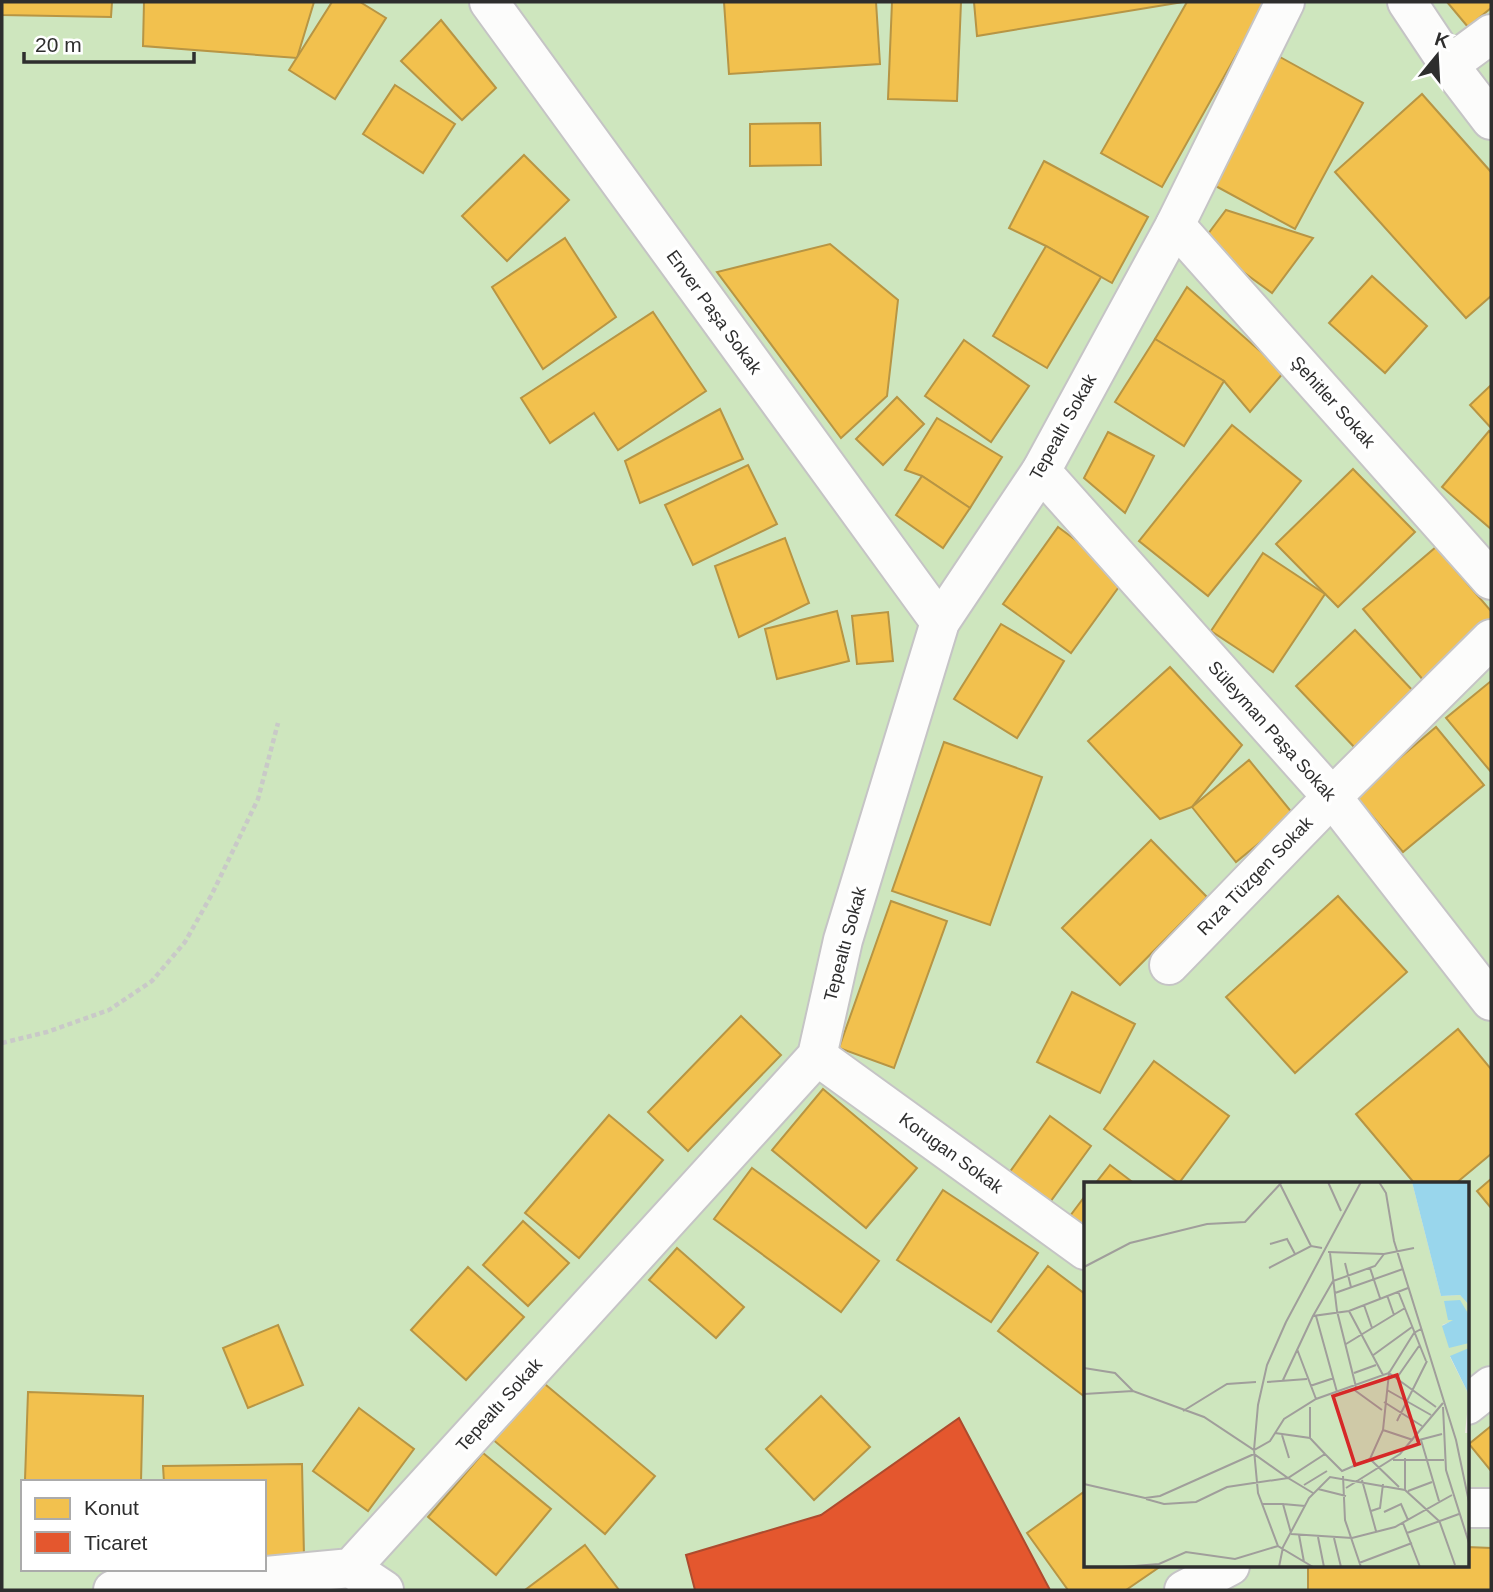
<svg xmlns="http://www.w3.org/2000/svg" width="1493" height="1592" viewBox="0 0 1493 1592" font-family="Arial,sans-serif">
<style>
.green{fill:#cee6be;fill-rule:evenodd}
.homes{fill:#f2c14e;stroke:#b79544;stroke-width:2}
.shops{fill:#e4572e;stroke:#ad4b2e;stroke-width:2}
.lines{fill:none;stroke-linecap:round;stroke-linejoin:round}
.street-casing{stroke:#c5c4c5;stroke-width:42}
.secondary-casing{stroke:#c5c4c5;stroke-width:42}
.path{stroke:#c9c9c8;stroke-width:4.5;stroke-dasharray:5 3.5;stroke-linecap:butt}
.street{stroke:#fcfcfb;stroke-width:38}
.secondary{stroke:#fcfcfb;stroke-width:38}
.labels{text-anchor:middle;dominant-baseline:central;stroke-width:7;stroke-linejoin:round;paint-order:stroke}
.street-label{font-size:18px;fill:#2e2e2e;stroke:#fff}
.inset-road{fill:none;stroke:#a09e9b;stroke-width:2}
.view{fill:#d62828;fill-opacity:0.15;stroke:#d62828;stroke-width:3.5}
.inset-edge{fill:none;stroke:#2e2e2e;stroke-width:3.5}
</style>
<rect width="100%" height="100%" fill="#ece8e4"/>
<path class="green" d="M2 2H1491V1590H2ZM1085 1184H1467V1566H1085ZM23 1482H264V1569H23Z"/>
<g class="homes">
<polygon points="2,2 112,2 111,17 2,15"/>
<polygon points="144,2 314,2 297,58 143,46"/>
<polygon points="332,2 360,2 386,18 335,99 289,70"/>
<polygon points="724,2 876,2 880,64 729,74"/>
<polygon points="892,2 961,2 957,101 888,99"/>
<polygon points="974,2 1183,2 977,36"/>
<polygon points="1187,2 1266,2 1162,187 1101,153"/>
<polygon points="1447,2 1491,2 1491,8 1468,27"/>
<polygon points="441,20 496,88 462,120 401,61"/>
<polygon points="1280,57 1363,103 1295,229 1212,184"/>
<polygon points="395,85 455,124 423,173 363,134"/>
<polygon points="1422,94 1491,172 1491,296 1466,318 1335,172"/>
<polygon points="820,123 821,165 750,166 750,124"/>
<polygon points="524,155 569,200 507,261 462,216"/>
<polygon points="1044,161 1148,217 1112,283 1046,246 1009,228"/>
<polygon points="1226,210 1313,238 1272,293 1202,242"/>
<polygon points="565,238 616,317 543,369 492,287"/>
<polygon points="830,244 898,300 887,396 841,438 717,272"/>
<polygon points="1046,246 1101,277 1047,368 993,336"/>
<polygon points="1372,276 1427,326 1385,373 1329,323"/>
<polygon points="1187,287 1284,372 1250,412 1224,381 1155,339"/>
<polygon points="653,312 706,391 618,450 594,413 550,443 521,398"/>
<polygon points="1155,339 1224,381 1184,446 1115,402"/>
<polygon points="964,340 1029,386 991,442 925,396"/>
<polygon points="1491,385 1491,428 1470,405"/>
<polygon points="897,397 924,424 883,465 856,439"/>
<polygon points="720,409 743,459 640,503 625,461"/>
<polygon points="937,418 1002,457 970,508 922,476 905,470"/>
<polygon points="1232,425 1301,481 1208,596 1139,541"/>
<polygon points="1489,431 1491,433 1491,529 1442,487"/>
<polygon points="1108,432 1154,456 1125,513 1084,478"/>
<polygon points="748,465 777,524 693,565 665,505"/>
<polygon points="1353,469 1415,532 1338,607 1276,544"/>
<polygon points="922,476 970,508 943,548 896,515"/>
<polygon points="1058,527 1126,577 1071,653 1003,604"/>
<polygon points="785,538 809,603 739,637 715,566"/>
<polygon points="1436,547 1491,611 1491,623 1424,681 1363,609"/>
<polygon points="1263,553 1325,594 1273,672 1211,631"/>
<polygon points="837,611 849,661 777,679 765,629"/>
<polygon points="888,612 893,661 857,664 852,616"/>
<polygon points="1001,624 1064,661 1017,738 954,699"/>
<polygon points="1355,630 1416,694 1357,750 1296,686"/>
<polygon points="1170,667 1242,745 1192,807 1160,819 1088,741"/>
<polygon points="1491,681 1491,772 1446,718"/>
<polygon points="1436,727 1484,785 1403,852 1355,796"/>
<polygon points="944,742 1042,777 990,925 892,891"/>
<polygon points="1249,760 1294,815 1236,862 1192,807"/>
<polygon points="1151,840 1207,897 1120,985 1062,928"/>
<polygon points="1338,896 1407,972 1295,1073 1226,997"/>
<polygon points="891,901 947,921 894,1068 839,1048"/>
<polygon points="1072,992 1135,1024 1100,1093 1037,1062"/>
<polygon points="741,1016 781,1055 688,1151 648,1112"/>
<polygon points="1458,1029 1491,1069 1491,1154 1455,1184 1415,1184 1356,1114"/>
<polygon points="1154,1061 1229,1116 1179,1183 1104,1129"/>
<polygon points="823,1089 917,1168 866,1228 772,1150"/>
<polygon points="609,1115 663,1160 579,1258 525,1213"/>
<polygon points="1050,1116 1091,1146 1045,1209 1004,1180"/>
<polygon points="1110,1165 1135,1184 1095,1184"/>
<polygon points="752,1168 879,1261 841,1312 714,1219"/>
<polygon points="1491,1179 1491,1208 1477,1191"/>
<polygon points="943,1190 1038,1253 991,1322 897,1260"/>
<polygon points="1085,1196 1085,1227 1070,1216"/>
<polygon points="523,1221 569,1263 528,1306 483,1265"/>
<polygon points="677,1248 744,1307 716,1338 649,1280"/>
<polygon points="1048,1266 1085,1294 1085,1397 998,1331"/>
<polygon points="468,1267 524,1317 466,1380 411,1330"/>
<polygon points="278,1325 303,1385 248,1408 223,1348"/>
<polygon points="540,1380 655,1476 605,1534 491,1438"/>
<polygon points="28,1392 143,1396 141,1482 25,1480"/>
<polygon points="821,1396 870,1447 814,1500 766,1449"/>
<polygon points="359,1408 414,1449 368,1511 313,1471"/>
<polygon points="1491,1426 1491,1471 1469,1444"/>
<polygon points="483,1453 551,1509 496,1575 428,1517"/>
<polygon points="302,1464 304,1556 264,1556 264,1482 164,1482 163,1466"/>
<polygon points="1085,1491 1085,1566 1161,1566 1126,1590 1068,1590 1027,1533"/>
<polygon points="585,1545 619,1590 525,1590"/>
<polygon points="1467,1547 1491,1548 1491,1590 1308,1590 1308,1566 1467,1566"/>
</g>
<polygon class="shops" points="959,1418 1050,1590 695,1590 686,1555 821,1515"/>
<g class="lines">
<g class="street-casing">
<g id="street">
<polyline points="489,2 940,622"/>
<polyline points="1407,2 1449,65 1491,120"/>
<polyline points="1449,65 1491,34"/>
<polyline points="1175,225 1491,580"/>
<polyline points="1041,471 1332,797 1491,1001"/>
<polyline points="1169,965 1332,797 1491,639"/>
<polyline points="817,1056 1085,1250"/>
<polyline points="1467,1508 1491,1508"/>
<polyline points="351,1568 384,1590"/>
<polyline points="113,1590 351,1568 817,1056 843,940 940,622 1041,471 1175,225 1285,2"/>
</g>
</g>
<g class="secondary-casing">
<g id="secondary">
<polyline points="1467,1405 1491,1386"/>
<polyline points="1184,1590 1230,1566"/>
</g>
</g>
<polyline class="path" points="2,1043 47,1032 109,1010 152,981 185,942 212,894 258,799 278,723"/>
<use href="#street" class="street"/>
<use href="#secondary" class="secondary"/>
</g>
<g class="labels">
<g class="street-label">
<text transform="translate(714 312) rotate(54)">Enver Paşa Sokak</text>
<text transform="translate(1333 402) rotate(48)">Şehitler Sokak</text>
<text transform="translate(1063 427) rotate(-61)">Tepealtı Sokak</text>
<text transform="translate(1272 731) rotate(48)">Süleyman Paşa Sokak</text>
<text transform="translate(1255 876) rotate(-46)">Rıza Tüzgen Sokak</text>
<text transform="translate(845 944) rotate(-75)">Tepealtı Sokak</text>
<text transform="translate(951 1153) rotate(36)">Korugan Sokak</text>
<text transform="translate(499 1405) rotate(-48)">Tepealtı Sokak</text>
</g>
</g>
<g transform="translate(1084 1182)">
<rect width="385" height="385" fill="#ece8e4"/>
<path d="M328 0 357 114 376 113 385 123V133L358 143 385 161 384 169 366 175 385 213 381 251H385V385H0V1Z" fill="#cee6be"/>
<path d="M328 0H385V123L376 113 357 114ZM376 118 385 133V161L365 166 358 144 369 138H364L360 119ZM385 166V213L366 174Z" fill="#99d6ec"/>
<path class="inset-road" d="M244 0 257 29M295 0 302 11 310 59 372 258 385 320M196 2 227 64M186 62 203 57 211 72M244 70 300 72 330 66M246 71 253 129 272 205M261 81 267 105M0 85 46 61 123 42 161 40 198 0M185 86 227 64 238 66M286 86 296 116M314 109 342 179M251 111 319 87M303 113 310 133M280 123 288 146M265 129 299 193M229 134 249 99 291 84 300 72M232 134 253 210M202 140 183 183 174 223 170 268 174 311 194 364 229 385M202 140 277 0M262 162 321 126M213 167 232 217M288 174 328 145M0 186 31 191 49 209M270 191 292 183M312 197 335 164M199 198 229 134 265 129 324 106M183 200 223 197M226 204 250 196M269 207 298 228M303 208 347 233M0 212 49 209 120 235 170 268 186 259 200 237 232 217 305 191 330 151 337 147M300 220 338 244M226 225V256M359 225 362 288 385 361M99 229 143 202 172 200M313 239 343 179M299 248 329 258M191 251 226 256 241 272M198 253 205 276M335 258 358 252M337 258 355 319M321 276V308M286 277 315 305M309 278H360M259 294 261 338 277 385M278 298 292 349M0 302 61 316 76 314 170 272 204 296 241 272 258 289 286 277 299 248 305 191 352 225M220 303 243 289M262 306 316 272 359 221M234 307 262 314M324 309 348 300M62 317 80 322 112 320 143 305 204 296 229 311M178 322H199L207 351M199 322 221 324M287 329 296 326 299 302M300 330 317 322 324 338M355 338 371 383M319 341 336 385M323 351 375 332M207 352 268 356 311 345 368 313M215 353 220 380M234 355 240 385M250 356 257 385M275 381 328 361M38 385 75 382 102 370 151 377 194 364M195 385 199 365 225 316 246 295 321 308 355 339"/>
<path class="view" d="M313 193 335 262 271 283 249 214Z"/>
<rect width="385" height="385" class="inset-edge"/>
</g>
<rect width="1493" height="1592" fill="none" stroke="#2e2e2e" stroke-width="7"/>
<rect x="21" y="1480" width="245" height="91" fill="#ffffff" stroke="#ababab" stroke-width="2"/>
<rect x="35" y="1498" width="35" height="21" fill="#f2c14e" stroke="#ababab" stroke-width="2"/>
<text x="84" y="1515" font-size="21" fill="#2e2e2e">Konut</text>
<rect x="35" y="1532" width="35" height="21" fill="#e4572e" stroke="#ababab" stroke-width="2"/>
<text x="84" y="1550" font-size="21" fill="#2e2e2e">Ticaret</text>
<g transform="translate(1437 56) rotate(18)" stroke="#ffffff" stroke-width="5" paint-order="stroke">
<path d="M0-5L12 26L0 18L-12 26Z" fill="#2e2e2e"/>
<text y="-10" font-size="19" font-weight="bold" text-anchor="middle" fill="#2e2e2e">K</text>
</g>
<path d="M24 52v10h170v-10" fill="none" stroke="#2e2e2e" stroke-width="3.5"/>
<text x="35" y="52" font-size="21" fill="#2e2e2e" stroke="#ffffff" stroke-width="5" paint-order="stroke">20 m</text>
</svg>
